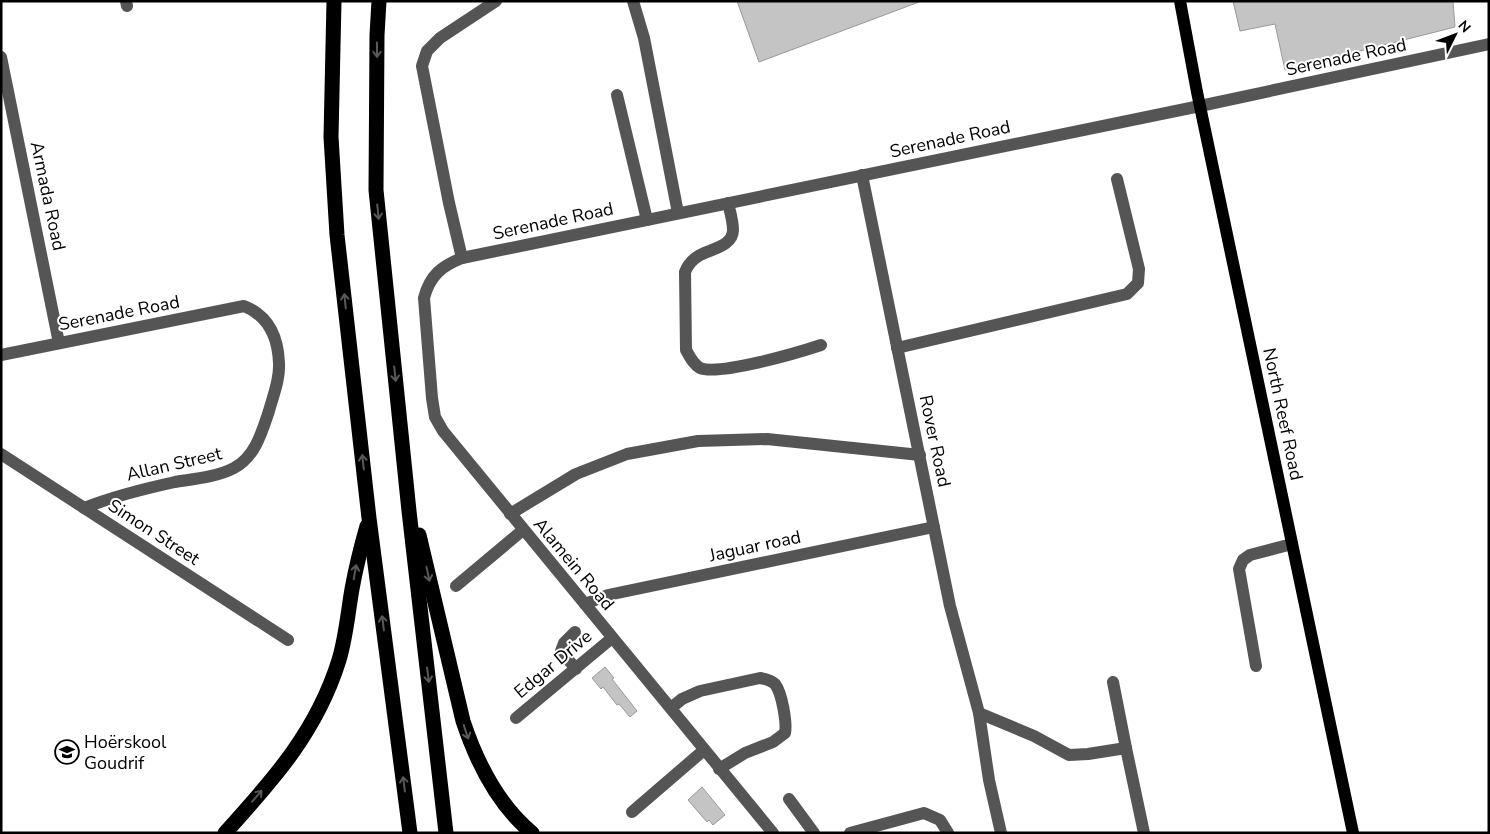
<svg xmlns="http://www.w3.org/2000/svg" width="1490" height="834" viewBox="0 0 1490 834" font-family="'Nunito Sans',sans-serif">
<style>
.building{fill:#c4c4c4;stroke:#999}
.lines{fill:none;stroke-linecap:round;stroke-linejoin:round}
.minor{stroke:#555;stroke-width:12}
.major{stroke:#000;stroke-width:12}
.highway{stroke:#000;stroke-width:15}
.oneway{stroke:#595959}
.labels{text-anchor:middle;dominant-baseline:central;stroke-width:4;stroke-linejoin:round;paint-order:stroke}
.street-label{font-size:18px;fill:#000;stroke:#fff}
.poi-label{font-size:18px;fill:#000;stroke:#fff;text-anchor:start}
</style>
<rect width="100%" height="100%" fill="#fff"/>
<g class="building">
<polygon points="737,1 919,1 919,2 759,62"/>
<polygon points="1233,1 1453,1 1455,27 1285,70 1275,24 1240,31"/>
<polygon points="605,667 614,678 612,679 637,711 630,717 619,704 617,705 603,687 601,689 592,678"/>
<polygon points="702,787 725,815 713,825 709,820 707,822 688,800"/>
</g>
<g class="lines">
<g class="minor">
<polyline points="126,1 127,6"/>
<polyline points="633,1 644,38 678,213"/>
<polyline points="1,57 59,343"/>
<polyline points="617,95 647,220"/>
<polyline points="862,175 950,606 979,713 989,780 1001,833"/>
<path d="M728 203C730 211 733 221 733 230 733 246 711 249 700 255 693 259 688 264 685 272L686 350C690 357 693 364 700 368 719 376 800 352 821 345"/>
<polyline points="462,258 449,203 422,66 427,51 440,38 496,1"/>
<polyline points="897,348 1127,294 1138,283 1139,269 1117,179"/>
<path d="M1 355 244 306C269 316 278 338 279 363 280 380 273 396 269 411 262 432 255 457 234 468 217 477 194 479 175 482 143 489 114 496 84 508"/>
<polyline points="1,454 288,640"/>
<polyline points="510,514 576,474 627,454 698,441 767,439 920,455"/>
<polyline points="456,586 523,530"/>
<polyline points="585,604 608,595 934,527"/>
<polyline points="575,632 564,643 561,651 576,669"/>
<polyline points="1256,666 1239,569 1243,560 1250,555 1292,544"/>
<path d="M671 708 682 699 700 691 760 678C766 679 771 680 775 684 782 693 787 723 785 733L773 742 745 753 719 769"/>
<polyline points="979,713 1034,736 1069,755 1088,754 1126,748 1113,682"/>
<polyline points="516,718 612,638"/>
<polyline points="1126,748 1144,833"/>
<polyline points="789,799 814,833"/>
<polyline points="632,812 704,750"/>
<path d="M773 833 443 431 435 417 432 398 424 298C430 275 442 266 462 258L1200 106 1489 44"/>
<polyline points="850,833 924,813 940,820 948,833"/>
</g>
<polyline class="major" points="1180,1 1197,92 1353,833"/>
<g class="highway">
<polyline points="334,1 331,137 337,235 369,518 410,833"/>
<polyline points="379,1 377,35 376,190 409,511 446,833"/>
<path d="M419 535 463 721C477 763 497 804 532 833"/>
<path d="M225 833C274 779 317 731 339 660 346 637 348 612 352 589 356 567 361 547 367 526"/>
</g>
</g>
<defs><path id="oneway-shaft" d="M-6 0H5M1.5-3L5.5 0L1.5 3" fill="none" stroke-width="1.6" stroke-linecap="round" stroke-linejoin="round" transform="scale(1.25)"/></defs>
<g class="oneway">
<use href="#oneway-shaft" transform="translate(377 50) rotate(90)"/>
<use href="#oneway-shaft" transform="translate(378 212) rotate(84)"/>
<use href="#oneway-shaft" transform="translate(345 301) rotate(-96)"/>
<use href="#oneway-shaft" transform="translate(395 374) rotate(84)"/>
<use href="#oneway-shaft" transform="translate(363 462) rotate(-96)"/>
<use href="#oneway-shaft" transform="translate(355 572) rotate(-80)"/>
<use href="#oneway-shaft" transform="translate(428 574) rotate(78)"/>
<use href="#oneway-shaft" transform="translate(383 623) rotate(-97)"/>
<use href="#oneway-shaft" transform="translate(428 675) rotate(83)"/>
<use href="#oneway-shaft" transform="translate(466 732) rotate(72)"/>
<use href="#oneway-shaft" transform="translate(404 784) rotate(-97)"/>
<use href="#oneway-shaft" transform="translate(257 796) rotate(-49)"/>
</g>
<defs>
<g id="school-ring" transform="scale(1.25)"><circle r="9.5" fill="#fff" stroke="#000" stroke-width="1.5"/><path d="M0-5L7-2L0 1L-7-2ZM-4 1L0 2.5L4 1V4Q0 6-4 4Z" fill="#000"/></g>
</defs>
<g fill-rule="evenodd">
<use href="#school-ring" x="67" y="752"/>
</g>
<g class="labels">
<g class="street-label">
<text transform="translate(1346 57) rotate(-12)">Serenade Road</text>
<text transform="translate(950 139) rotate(-12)">Serenade Road</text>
<text transform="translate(48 196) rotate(78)">Armada Road</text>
<text transform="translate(553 221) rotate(-12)">Serenade Road</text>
<text transform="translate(119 313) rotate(-11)">Serenade Road</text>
<text transform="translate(1283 414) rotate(78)">North Reef Road</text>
<text transform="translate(935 441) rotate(78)">Rover Road</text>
<text transform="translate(174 464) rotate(-13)">Allan Street</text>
<text transform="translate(154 532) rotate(33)">Simon Street</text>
<text transform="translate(755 546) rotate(-12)">Jaguar road</text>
<text transform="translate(574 564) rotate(50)">Alamein Road</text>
<text transform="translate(553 664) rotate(-40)">Edgar Drive</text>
</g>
<g class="poi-label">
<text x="84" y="742">Hoërskool<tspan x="84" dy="21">Goudrif</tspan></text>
</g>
</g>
<rect width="1490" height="834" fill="none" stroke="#000000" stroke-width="5"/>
<g transform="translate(1455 35) rotate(48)" stroke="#ffffff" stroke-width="4" paint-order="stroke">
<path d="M0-4L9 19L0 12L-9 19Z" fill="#000000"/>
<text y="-8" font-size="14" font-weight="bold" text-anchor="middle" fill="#000000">N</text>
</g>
</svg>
